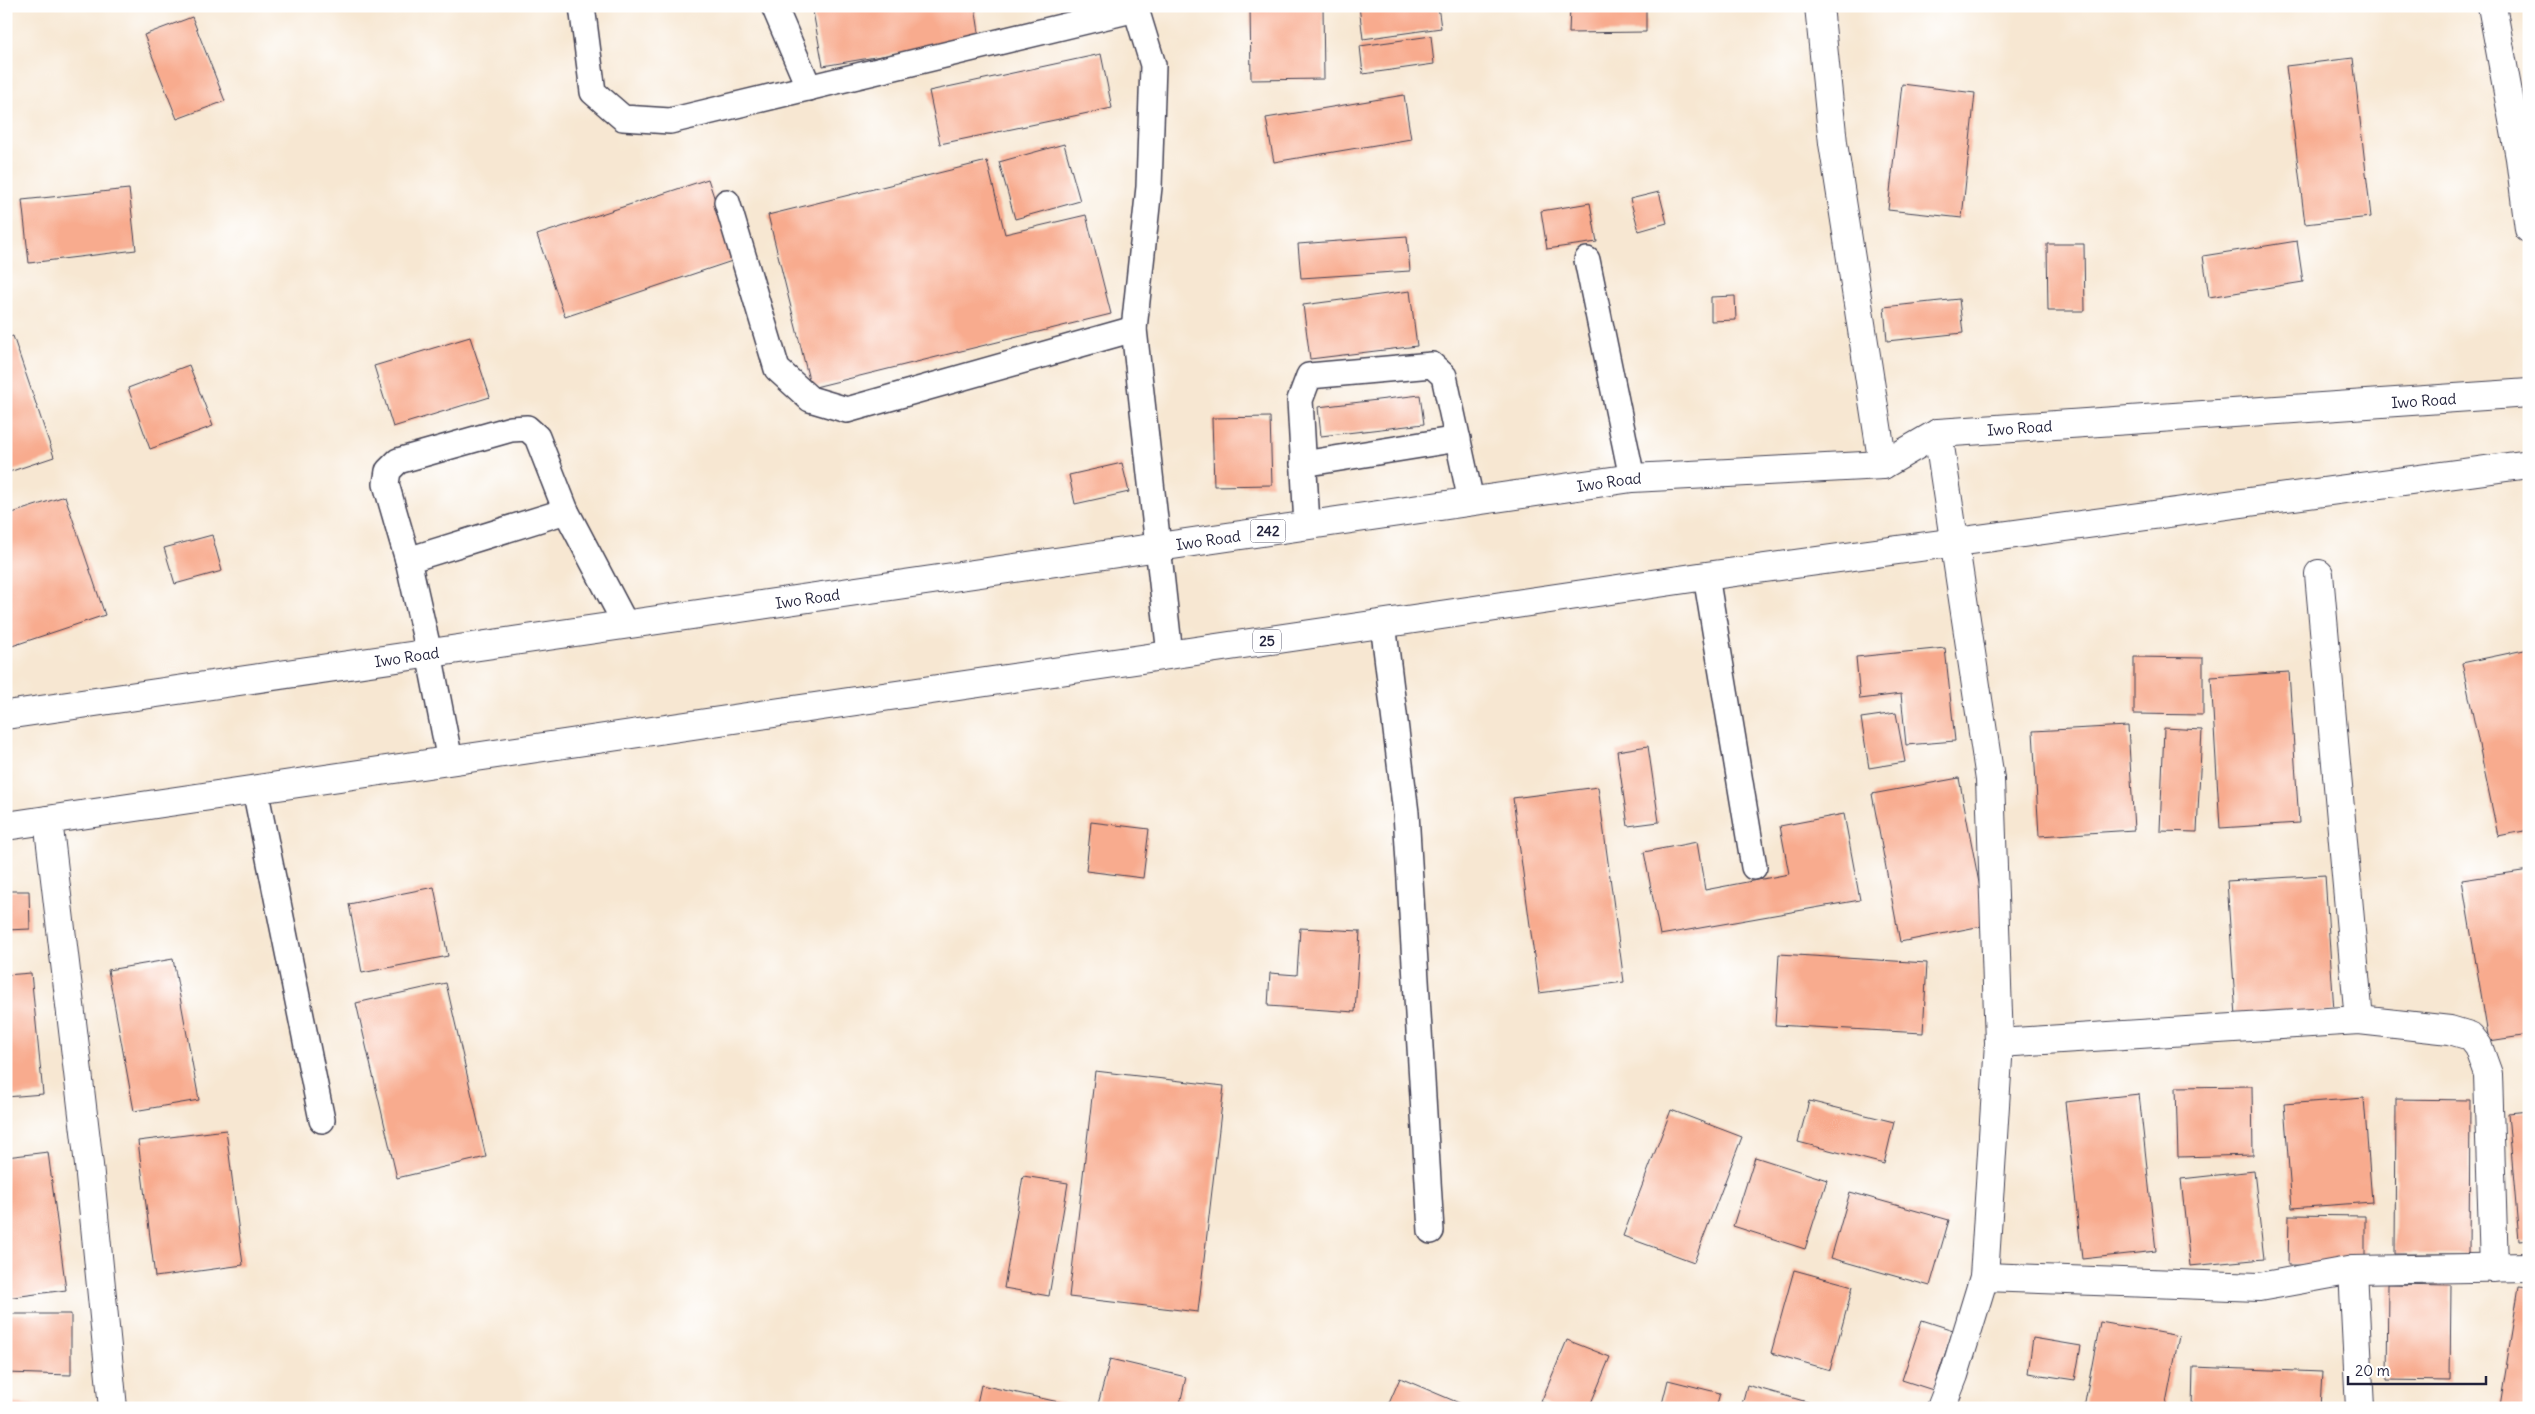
<svg xmlns="http://www.w3.org/2000/svg" width="2535" height="1414" viewBox="0 0 2535 1414" font-family="Delius,sans-serif">
<style>
.building{fill:#f8ab8e}
.lines{fill:none;stroke-linecap:round;stroke-linejoin:round}
.lane-casing{stroke:#424052;stroke-width:28}
.street-casing{stroke:#424052;stroke-width:30}
.primary-casing{stroke:#424052;stroke-width:30}
.lane{stroke:#fff;stroke-width:25}
.street{stroke:#fff;stroke-width:28}
.primary{stroke:#fff;stroke-width:28}
.labels{text-anchor:middle;dominant-baseline:central;stroke-width:4;stroke-linejoin:round;paint-order:stroke}
.shield{fill:#fff;stroke:#646476;stroke-width:1}
.shield-label{font-size:14px;font-weight:bold;fill:#22223b}
.street-label{font-size:15px;fill:#22223b;stroke:#fff}
</style>
<rect width="100%" height="100%" fill="#fff"/>
<filter id="ink" filterUnits="userSpaceOnUse"><feTurbulence type="fractalNoise" baseFrequency=".02" numOctaves="2"/><feDisplacementMap in="SourceGraphic" scale="10" xChannelSelector="R" yChannelSelector="G"/><feConvolveMatrix kernelMatrix="1 2 1 2 8 2 1 2 1" color-interpolation-filters="sRGB"/></filter>
<filter id="wash" filterUnits="userSpaceOnUse"><feTurbulence type="fractalNoise" baseFrequency=".0096" numOctaves="4" result="noise"/><feDisplacementMap in="SourceGraphic" scale="20" xChannelSelector="R" yChannelSelector="G"/><feGaussianBlur stdDeviation="1.12" result="paint"/><feColorMatrix in="noise" values="0 0 0 0 0 0 0 0 0 0 0 0 0 0 0 0 0 1.4 0 .05"/><feComposite in="paint" operator="in"/></filter>
<g filter="url(#wash)">
<rect width="100%" height="100%" fill="#f7e7d2"/>
<g id="blocks">
<g class="building">
<polygon points="812,6 975,6 980,39 823,66"/>
<polygon points="1250,6 1323,6 1324,79 1251,80"/>
<polygon points="1359,6 1438,6 1441,28 1363,39"/>
<polygon points="1570,6 1646,6 1646,32 1569,33"/>
<polygon points="2267,6 2298,6 2298,8 2268,10"/>
<polygon points="192,17 225,101 177,119 144,35"/>
<polygon points="1431,36 1434,64 1363,74 1360,46"/>
<polygon points="1101,54 1112,108 940,144 929,91"/>
<polygon points="2353,58 2371,217 2305,224 2286,66"/>
<polygon points="1902,84 1975,93 1962,218 1888,210"/>
<polygon points="1404,95 1411,139 1274,162 1266,118"/>
<polygon points="1064,144 1080,201 1015,219 999,162"/>
<polygon points="987,161 1005,234 1086,215 1111,314 811,388 768,215"/>
<polygon points="708,179 735,260 565,317 537,235"/>
<polygon points="129,189 136,250 29,263 22,200"/>
<polygon points="1659,192 1667,223 1639,231 1630,199"/>
<polygon points="1590,203 1597,242 1547,249 1541,211"/>
<polygon points="1407,236 1410,271 1301,278 1298,244"/>
<polygon points="2297,241 2303,282 2209,297 2203,256"/>
<polygon points="2047,244 2084,244 2085,311 2048,311"/>
<polygon points="1410,291 1417,346 1310,359 1303,305"/>
<polygon points="1735,296 1736,320 1711,321 1711,297"/>
<polygon points="1959,299 1963,333 1887,341 1884,307"/>
<polygon points="13,336 54,457 6,473 6,338"/>
<polygon points="470,337 490,397 393,427 374,366"/>
<polygon points="189,365 213,426 150,449 128,388"/>
<polygon points="1420,395 1424,424 1321,436 1318,407"/>
<polygon points="1270,417 1272,485 1214,486 1212,418"/>
<polygon points="1122,463 1129,492 1075,504 1069,475"/>
<polygon points="65,496 105,615 6,648 6,590 9,589 6,580 6,515"/>
<polygon points="212,535 222,571 175,584 164,548"/>
<polygon points="1945,648 1955,741 1906,745 1901,694 1860,699 1856,657"/>
<polygon points="2529,649 2529,830 2498,836 2462,663"/>
<polygon points="2134,657 2203,658 2203,715 2134,714"/>
<polygon points="2289,672 2299,823 2220,828 2211,677"/>
<polygon points="1896,713 1905,762 1869,768 1861,718"/>
<polygon points="2128,726 2134,830 2039,836 2033,731"/>
<polygon points="2164,728 2202,730 2197,832 2160,831"/>
<polygon points="1648,746 1659,822 1628,826 1617,751"/>
<polygon points="1959,778 1987,925 1900,942 1872,794"/>
<polygon points="1598,787 1624,982 1539,993 1513,798"/>
<polygon points="1844,814 1860,900 1660,935 1644,852 1697,842 1705,890 1789,874 1780,826"/>
<polygon points="1091,822 1149,829 1143,878 1086,871"/>
<polygon points="2529,870 2529,1035 2489,1041 2462,880"/>
<polygon points="2325,875 2334,1011 2236,1017 2227,881"/>
<polygon points="434,887 448,956 362,973 349,904"/>
<polygon points="6,891 29,891 30,929 6,930"/>
<polygon points="1300,928 1360,931 1355,1012 1268,1006 1270,973 1297,975"/>
<polygon points="1779,954 1927,963 1923,1033 1775,1025"/>
<polygon points="173,959 199,1100 134,1111 108,970"/>
<polygon points="31,973 43,1094 6,1097 6,975"/>
<polygon points="446,983 486,1157 397,1178 356,1003"/>
<polygon points="1095,1071 1224,1086 1198,1312 1069,1297"/>
<polygon points="2252,1086 2253,1155 2178,1157 2176,1087"/>
<polygon points="2139,1094 2156,1251 2082,1259 2065,1102"/>
<polygon points="2364,1098 2372,1202 2292,1208 2284,1104"/>
<polygon points="2396,1099 2470,1100 2469,1254 2395,1254"/>
<polygon points="1809,1101 1894,1122 1884,1164 1798,1142"/>
<polygon points="1671,1110 1742,1137 1694,1262 1623,1236"/>
<polygon points="2529,1111 2529,1240 2519,1241 2508,1113"/>
<polygon points="226,1130 243,1265 155,1277 138,1141"/>
<polygon points="48,1152 66,1290 6,1298 6,1157"/>
<polygon points="1755,1157 1827,1180 1805,1249 1733,1226"/>
<polygon points="2254,1171 2264,1259 2190,1266 2181,1179"/>
<polygon points="1023,1176 1068,1183 1049,1296 1004,1288"/>
<polygon points="1850,1192 1949,1220 1930,1286 1831,1258"/>
<polygon points="2289,1215 2365,1216 2365,1266 2288,1265"/>
<polygon points="1794,1270 1853,1286 1830,1370 1771,1353"/>
<polygon points="2388,1284 2451,1285 2450,1381 2387,1380"/>
<polygon points="2519,1286 2529,1287 2529,1408 2500,1406"/>
<polygon points="6,1314 71,1314 71,1375 6,1373"/>
<polygon points="1922,1320 1953,1330 1933,1390 1902,1380"/>
<polygon points="2100,1322 2179,1336 2165,1408 2084,1408"/>
<polygon points="2033,1338 2081,1346 2075,1380 2028,1373"/>
<polygon points="1567,1340 1610,1357 1589,1408 1556,1408 1541,1402"/>
<polygon points="1110,1359 1186,1377 1179,1408 1097,1408"/>
<polygon points="2193,1367 2322,1372 2320,1408 2192,1408"/>
<polygon points="1400,1378 1471,1408 1387,1408"/>
<polygon points="1668,1380 1720,1393 1716,1408 1661,1408"/>
<polygon points="981,1385 1077,1406 1077,1408 976,1408"/>
<polygon points="1747,1385 1825,1407 1825,1408 1741,1408"/>
<polygon points="6,1403 34,1405 33,1408 6,1408"/>
</g>
</g>
</g>
<g filter="url(#ink)">
<use href="#blocks" fill-opacity="0" stroke="#424052" stroke-width="1"/>
<g class="lines">
<g class="lane-casing">
<g id="lane">
<polyline points="582,6 593,92 623,118 670,121 1136,9"/>
<polyline points="774,6 809,88"/>
<polyline points="1135,6 1153,65 1149,187 1134,329 1170,655"/>
<polyline points="727,202 777,369 810,399 847,410 1134,329"/>
<polyline points="1587,260 1632,478"/>
<polyline points="1303,464 1458,439"/>
<polyline points="1307,525 1300,400 1309,376 1432,365 1444,376 1471,501"/>
<polyline points="408,560 386,484 388,471 398,461 511,429 527,428 537,437 566,511"/>
<polyline points="1706,576 1754,867"/>
<polyline points="1383,623 1406,813 1431,1231"/>
<polyline points="450,761 429,653 408,560 566,511 626,625"/>
<polyline points="255,789 322,1120"/>
</g>
</g>
<g class="street-casing">
<g id="street">
<polyline points="1819,6 1833,143 1883,465"/>
<polyline points="2492,6 2520,158 2529,229"/>
<polyline points="1938,433 1990,779 1999,1043 1984,1277 1954,1375 1941,1408"/>
<polyline points="2319,574 2359,1020"/>
<polyline points="48,820 89,1165 113,1408"/>
<polyline points="1999,1043 2359,1020 2450,1030 2470,1036 2478,1046 2488,1074 2494,1268"/>
<polyline points="2353,1270 2360,1408"/>
<polyline points="1984,1277 2259,1287 2353,1270 2529,1267"/>
</g>
</g>
<g class="primary-casing">
<g id="primary">
<path id="s1" d="M6 715 1632 478 1883 465 1938 433 2529 393"/>
<polyline points="6,826 1706,576 2529,464"/>
</g>
</g>
<use href="#lane" class="lane"/>
<use href="#street" class="street"/>
<use href="#primary" class="primary"/>
</g>
</g>
<g class="labels">
<g class="shield">
<rect x="1250.5" y="519.5" width="35" height="23" rx="4"/>
<rect x="1253" y="629.5" width="28" height="23" rx="4"/>
</g>
<g class="shield-label">
<text x="1268" y="531">242</text>
<text x="1267" y="641">25</text>
</g>
<g class="street-label">
<text stroke="none"><textPath href="#s1" startOffset="2445">Iwo Road</textPath></text>
<text stroke="none"><textPath href="#s1" startOffset="2040">Iwo Road</textPath></text>
<text stroke="none"><textPath href="#s1" startOffset="1620">Iwo Road</textPath></text>
<text stroke="none"><textPath href="#s1" startOffset="1215">Iwo Road</textPath></text>
<text stroke="none"><textPath href="#s1" startOffset="810">Iwo Road</textPath></text>
<text stroke="none"><textPath href="#s1" startOffset="405">Iwo Road</textPath></text>
</g>
</g>
<rect width="2535" height="1414" fill="none" stroke="#fff" stroke-width="25"/>
<path d="M2348 1376v8h138v-8" fill="none" stroke="#22223b" stroke-width="2.5"/>
<text x="2355" y="1376" font-size="15" fill="#22223b" stroke="#ffffff" stroke-width="4" paint-order="stroke">20 m</text>
</svg>
